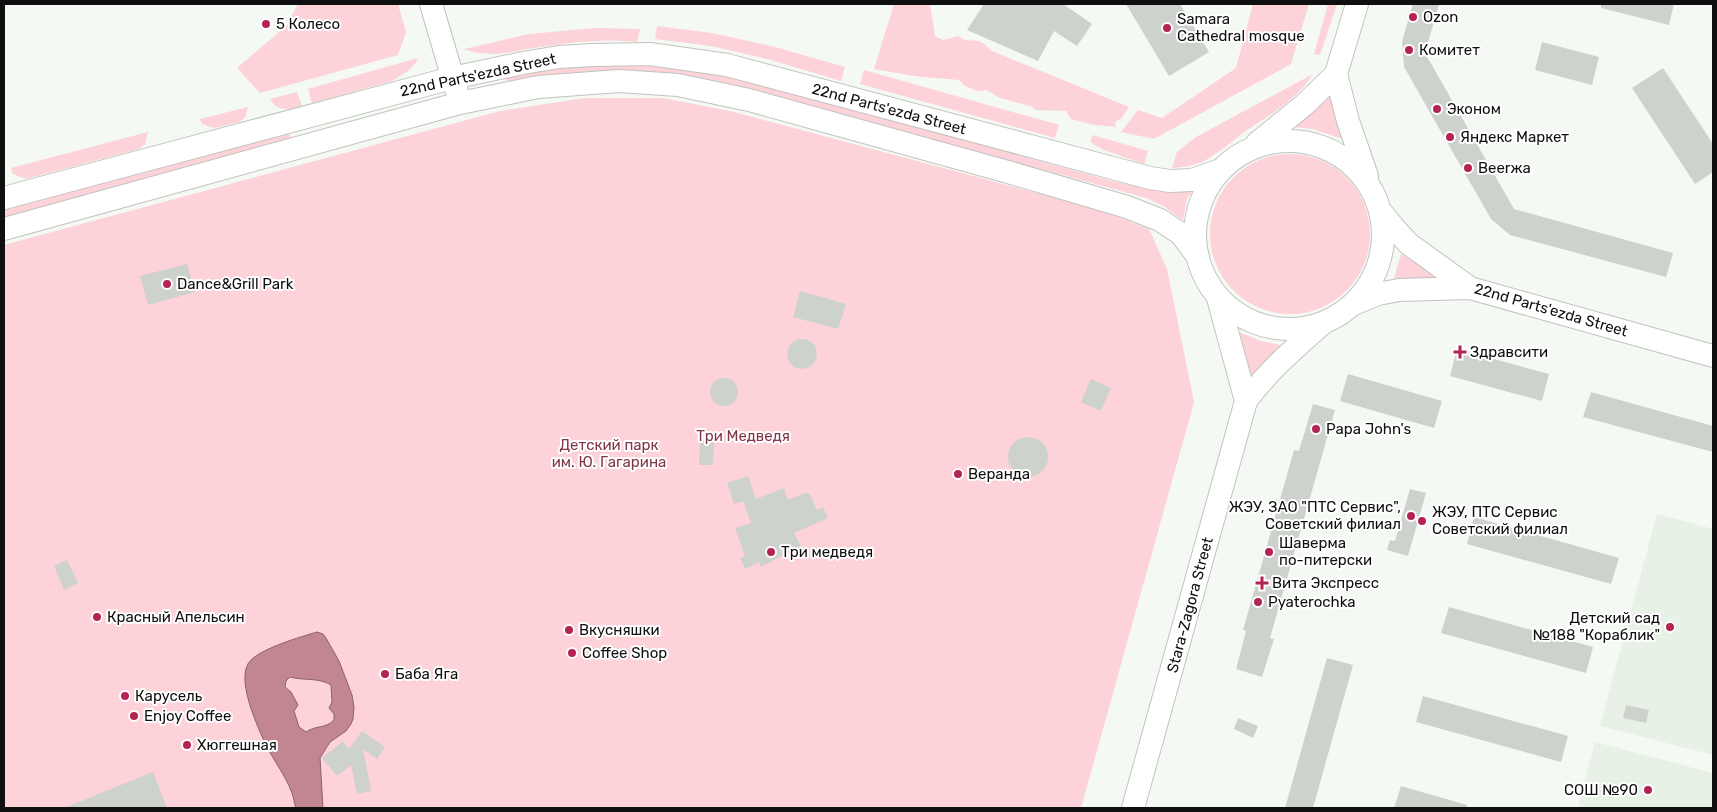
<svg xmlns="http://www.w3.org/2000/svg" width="1717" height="812" viewBox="0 0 1717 812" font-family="Rubik,sans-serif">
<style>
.built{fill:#e7f1e5}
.green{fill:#fdd2d9}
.water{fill:#c28691;stroke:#8c626a;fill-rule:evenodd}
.building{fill:#ced2cd}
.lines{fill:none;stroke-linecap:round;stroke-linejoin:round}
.secondary-casing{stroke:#c0c4bf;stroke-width:24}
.secondary{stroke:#fff;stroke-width:22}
.poi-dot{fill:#b32353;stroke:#fff;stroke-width:2}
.labels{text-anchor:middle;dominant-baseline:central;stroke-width:4;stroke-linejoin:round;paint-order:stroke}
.poi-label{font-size:15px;fill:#0e0f0e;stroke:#fff;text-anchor:start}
.street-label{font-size:15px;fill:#0e0f0e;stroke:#fff}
.park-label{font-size:15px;fill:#813548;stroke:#fff}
</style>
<rect width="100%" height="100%" fill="#f5f9f4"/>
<g class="built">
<polygon points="1657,514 1713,529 1713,755 1600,726"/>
<polygon points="1595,742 1713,773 1713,808 1578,808"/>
</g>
<g class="green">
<polygon points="298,4 398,4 406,32 398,55 260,93 237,68 286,26"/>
<polygon points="894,4 930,4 935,36 943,40 958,36 965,40 980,41 992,51 1129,107 1122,118 1115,122 1116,127 1094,125 1071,119 1066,111 1035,110 1033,107 1000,98 986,90 978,91 965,86 959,80 914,76 874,69"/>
<polygon points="1253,4 1309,4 1291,64 1154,139 1121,132 1138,110 1162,118 1236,68"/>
<polygon points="1328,4 1337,4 1320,55 1314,54"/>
<polygon points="657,26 712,33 775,47 845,67 841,81 771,60 711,46 655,39"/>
<path d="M596 28 640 29 637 42C624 41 611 40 598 41 581 41 564 44 548 46 519 49 492 60 464 49L529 34Z"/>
<polygon points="418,58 415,64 408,71 392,81 312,103 308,89"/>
<polygon points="636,63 737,77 1112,181 1149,189 1193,190 1187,199 1183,220 1163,206 1146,198 735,85 699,77 673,74 510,83 506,79 509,76 559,68"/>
<polygon points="864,70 1059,125 1055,138 860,84"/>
<path d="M1313 74C1295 102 1268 115 1243 133 1230 143 1216 155 1202 162 1192 166 1182 167 1172 168L1177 152 1196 137Z"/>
<polygon points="1334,86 1346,140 1312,129 1294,127"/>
<path d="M297 92 302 106C289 109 278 113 270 99Z"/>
<polygon points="585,98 663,98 730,111 1100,210 1149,229 1167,269 1194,402 1081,808 4,808 4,245 500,111"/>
<polygon points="248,107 245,117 240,122 214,128 202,124 200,119"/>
<polygon points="148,132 145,144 139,149 26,179 13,174 11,168"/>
<polygon points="287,133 292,137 290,142 4,217 4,209"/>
<polygon points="1093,135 1148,151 1144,164 1104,150 1090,142"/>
<circle cx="1290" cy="234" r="80"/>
<polygon points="1401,254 1409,259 1444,277 1443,283 1417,278 1394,278"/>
<polygon points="1236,331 1261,341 1285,346 1251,388"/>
</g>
<path class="water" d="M317 632 323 634 326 638 339 661 352 695 354 707 353 719 351 724 346 731 330 742 320 758 323 808H296C294 803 294 798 292 793 286 776 273 760 265 743 257 725 234 676 251 660 263 648 300 637 317 632ZM290 677C304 681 318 677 331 685L332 702 329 708 334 714V720C325 729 316 725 306 732L299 727 294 711 298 705 291 692 285 687 286 681Z"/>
<g class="building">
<polygon points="984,4 1063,4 1092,24 1077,46 1054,31 1038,61 967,30"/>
<polygon points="1126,4 1180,4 1209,52 1169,76"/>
<polygon points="1413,4 1439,4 1425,53 1514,209 1673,253 1666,277 1510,235 1491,219 1404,67 1402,41"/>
<polygon points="1601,4 1674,4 1669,25 1601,8"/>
<polygon points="1542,42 1599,57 1592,85 1535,70"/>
<polygon points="1663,68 1713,144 1713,172 1695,184 1632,88"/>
<polygon points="187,264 195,292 148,305 140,276"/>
<polygon points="800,291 846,304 838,329 793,317"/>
<circle cx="802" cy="354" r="15"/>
<polygon points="1457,349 1549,374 1542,401 1450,376"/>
<polygon points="1348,374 1442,401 1434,428 1340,401"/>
<circle cx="724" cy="392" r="14"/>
<polygon points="1091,379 1111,388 1101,411 1081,402"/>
<polygon points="1591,392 1713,426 1713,452 1583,417"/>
<polygon points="1313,404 1335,410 1270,638 1274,639 1262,677 1236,669 1246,631 1243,630 1294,450 1299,451"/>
<circle cx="1028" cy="457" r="20"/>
<polygon points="700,441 714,442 713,465 699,465"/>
<polygon points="748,476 756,499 784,488 788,500 805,493 810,494 817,510 823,507 828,518 794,533 801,546 761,567 759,562 745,569 740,558 745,556 735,528 751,523 743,501 734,504 727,483"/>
<polygon points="1410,489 1426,493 1408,556 1387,550 1390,540 1395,541"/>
<polygon points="1474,517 1619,558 1611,584 1467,544"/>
<polygon points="67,560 78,583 64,590 54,566"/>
<polygon points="1449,607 1593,647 1586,673 1441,633"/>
<polygon points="1327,658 1353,665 1313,808 1285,808"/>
<polygon points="1423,696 1568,736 1561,762 1416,722"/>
<polygon points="1626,705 1649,710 1646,723 1623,718"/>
<polygon points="1238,718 1258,726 1253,738 1234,729"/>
<polygon points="362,731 385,747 377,759 363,749 371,791 357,794 351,765 337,776 322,758 343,741 349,749"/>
<polygon points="153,772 167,808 64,808"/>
<polygon points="1401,786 1467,805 1467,808 1394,808"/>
</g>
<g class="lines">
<g class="secondary-casing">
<g id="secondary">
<polyline points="431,4 457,92"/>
<polyline points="1336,74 1348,121 1367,176"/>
<circle cx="1289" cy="235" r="94"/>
<polyline points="1257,143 1304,105 1336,74 1357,4"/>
<polyline points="4,198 452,78 523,63 559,57 593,55 650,54 727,65 1150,178 1170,181 1192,180 1218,171"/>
<polyline points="1382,213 1395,229 1409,244 1470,288"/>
<polyline points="4,229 460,103 538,87 619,81 678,85 749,100 1008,172 1127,207 1160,220 1181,234 1198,257"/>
<polyline points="1218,298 1246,401"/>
<polyline points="1356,303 1378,294 1399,290 1470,288 1713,356"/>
<path d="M1133 808 1246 401C1268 371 1295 348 1322 324"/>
</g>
</g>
<use href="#secondary" class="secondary"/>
</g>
<g class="poi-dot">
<circle cx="1413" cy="17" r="5"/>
<circle cx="266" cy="24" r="5"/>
<circle cx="1167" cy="28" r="5"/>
<circle cx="1409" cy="50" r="5"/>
<circle cx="1437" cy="109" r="5"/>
<circle cx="1450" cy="137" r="5"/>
<circle cx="1468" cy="168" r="5"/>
<circle cx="167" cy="284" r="5"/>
<path d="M1457.5 344.5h5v5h5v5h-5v5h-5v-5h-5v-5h5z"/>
<circle cx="1316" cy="429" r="5"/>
<circle cx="958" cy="474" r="5"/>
<circle cx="1411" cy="516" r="5"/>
<circle cx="1422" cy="521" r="5"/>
<circle cx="771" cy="552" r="5"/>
<circle cx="1269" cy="552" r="5"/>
<path d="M1259.5 575.5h5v5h5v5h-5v5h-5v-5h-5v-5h5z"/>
<circle cx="1258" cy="602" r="5"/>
<circle cx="97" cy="617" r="5"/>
<circle cx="1670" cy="627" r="5"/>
<circle cx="569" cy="630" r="5"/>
<circle cx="572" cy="653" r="5"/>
<circle cx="385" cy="674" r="5"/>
<circle cx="125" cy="696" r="5"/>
<circle cx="134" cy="716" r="5"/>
<circle cx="187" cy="745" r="5"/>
<circle cx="1648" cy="790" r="5"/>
</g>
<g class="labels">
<g class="poi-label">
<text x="1423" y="17">Ozon</text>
<text x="1177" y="19">Samara<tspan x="1177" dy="17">Cathedral mosque</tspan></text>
<text x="276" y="24">5 Колесо</text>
<text x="1419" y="50">Комитет</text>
<text x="1447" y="109">Эконом</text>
<text x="1460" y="137">Яндекс Маркет</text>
<text x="1478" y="168">Beerжа</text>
<text x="177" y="284">Dance&amp;Grill Park</text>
<text x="1470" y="352">Здравсити</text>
<text x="1326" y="429">Papa John's</text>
<text x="968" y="474">Веранда</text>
<text x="1401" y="507" text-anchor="end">ЖЭУ, ЗАО "ПТС Сервис",<tspan x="1401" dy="17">Советский филиал</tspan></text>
<text x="1432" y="512">ЖЭУ, ПТС Сервис<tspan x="1432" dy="17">Советский филиал</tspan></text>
<text x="1279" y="543">Шаверма<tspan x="1279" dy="17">по-питерски</tspan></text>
<text x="781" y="552">Три медведя</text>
<text x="1272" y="583">Вита Экспресс</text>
<text x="1268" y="602">Pyaterochka</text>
<text x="107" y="617">Красный Апельсин</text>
<text x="1660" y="618" text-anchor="end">Детский сад<tspan x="1660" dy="17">№188 "Кораблик"</tspan></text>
<text x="579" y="630">Вкусняшки</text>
<text x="582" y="653">Coffee Shop</text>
<text x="395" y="674">Баба Яга</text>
<text x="135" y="696">Карусель</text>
<text x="144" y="716">Enjoy Coffee</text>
<text x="197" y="745">Хюггешная</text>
<text x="1638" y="790" text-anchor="end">СОШ №90</text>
</g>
<g class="street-label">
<text transform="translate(478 75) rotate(-12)">22nd Parts'ezda Street</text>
<text transform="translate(889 109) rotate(15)">22nd Parts'ezda Street</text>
<text transform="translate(1551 310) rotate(16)">22nd Parts'ezda Street</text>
<text transform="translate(1190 605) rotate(-75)">Stara-Zagora Street</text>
</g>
<g class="park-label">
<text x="743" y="436">Три Медведя</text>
<text x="609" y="445">Детский парк<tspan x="609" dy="17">им. Ю. Гагарина</tspan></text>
</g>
</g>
<rect width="1717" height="812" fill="none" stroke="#0e0f0e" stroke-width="10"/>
</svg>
